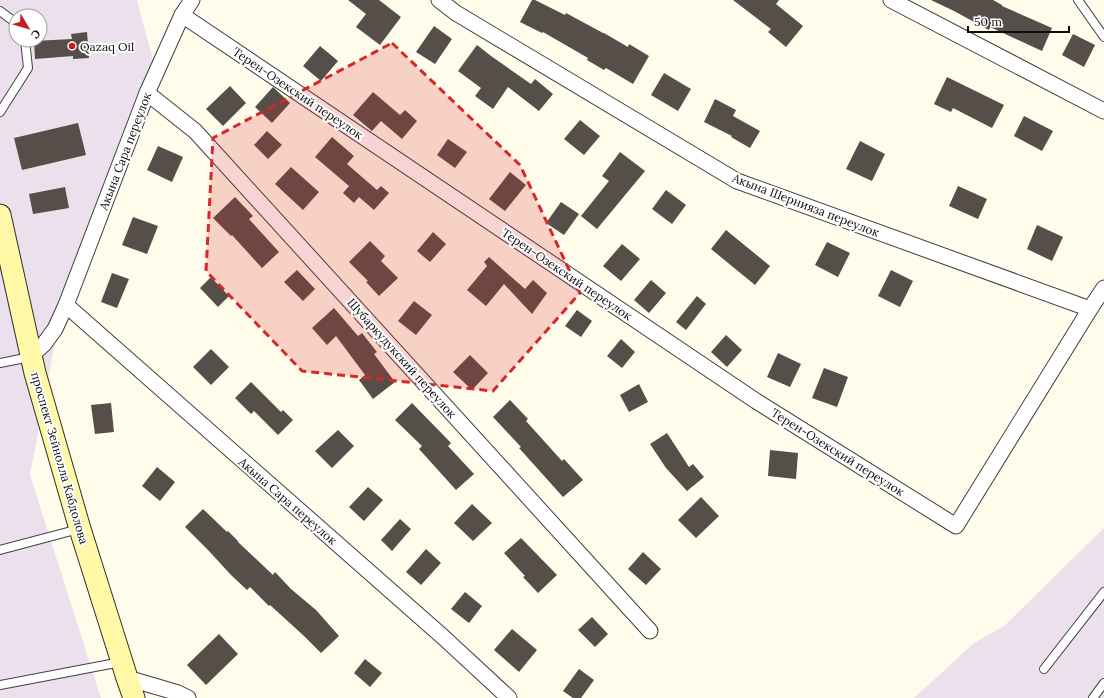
<svg xmlns="http://www.w3.org/2000/svg" width="1104" height="698" viewBox="0 0 1104 698" font-family="Lora,serif">
<style>
.industrial{fill:#ebe0ec;fill-rule:evenodd}
.building{fill:#564e48}
.lines{fill:none;stroke-linecap:round;stroke-linejoin:round}
.lane-casing{stroke:#3f3f3f;stroke-width:10}
.street-casing{stroke:#3f3f3f;stroke-width:17}
.secondary-casing{stroke:#2e2e2e;stroke-width:23}
.lane{stroke:#fff;stroke-width:8}
.street{stroke:#fff;stroke-width:15}
.secondary{stroke:#fff9a7;stroke-width:21}
.marked{fill:#d62828;fill-opacity:0.2;stroke:#d62828;stroke-width:3;stroke-dasharray:8 5;stroke-linejoin:round}
.poi-dot{fill:#c21f20;stroke:#fff;stroke-width:1.5}
.labels{text-anchor:middle;dominant-baseline:central;stroke-width:4;stroke-linejoin:round;paint-order:stroke}
.poi-label{font-size:12px;fill:#0c0c0c;stroke:#fff;text-anchor:start}
.street-label{font-size:12px;fill:#0c0c0c;stroke:#fff}
</style>
<rect width="100%" height="100%" fill="#fffcec"/>
<g class="industrial">
<path d="M0 0H137L153 60 63 300 30 475 101 698H0ZM16 16H40V40H16Z"/>
<polygon points="1104,528 1104,698 914,698 974,643 1004,626"/>
</g>
<g class="building">
<polygon points="348,0 379,0 401,17 380,45 356,27 366,14"/>
<polygon points="532,0 535,0 565,15 566,13 603,33 604,33 628,47 629,44 649,56 633,84 606,68 604,70 587,60 588,58 543,32 542,33 520,22"/>
<polygon points="733,0 779,0 776,4 803,26 786,47 768,32 771,29"/>
<polygon points="931,0 993,0 1002,5 1002,6 1052,28 1042,51 990,27 989,30 954,11"/>
<polygon points="434,26 452,39 435,64 416,52"/>
<polygon points="87,32 89,58 73,59 73,56 35,59 34,41 72,39 71,34"/>
<polygon points="1073,34 1095,45 1084,67 1062,55"/>
<polygon points="477,45 491,56 531,84 535,79 553,94 539,111 508,87 493,109 475,96 481,88 458,71"/>
<polygon points="320,46 338,61 321,81 303,66"/>
<polygon points="664,73 691,89 678,111 651,95"/>
<polygon points="947,77 1004,105 992,128 953,108 951,112 934,104"/>
<polygon points="230,86 246,103 223,126 206,109"/>
<polygon points="273,87 290,103 272,123 255,107"/>
<polygon points="373,92 400,115 405,110 417,121 402,139 381,121 372,131 353,115"/>
<polygon points="715,99 736,110 733,116 760,131 750,148 731,137 732,136 704,122"/>
<polygon points="1024,116 1053,131 1042,151 1014,136"/>
<polygon points="580,120 600,136 584,155 564,139"/>
<polygon points="78,123 86,155 22,170 14,138"/>
<polygon points="267,131 282,145 268,159 254,145"/>
<polygon points="332,137 354,156 347,164 377,190 381,186 389,193 374,210 359,197 354,203 343,193 349,186 315,157"/>
<polygon points="448,139 467,152 455,168 437,155"/>
<polygon points="860,141 885,154 872,181 846,169"/>
<polygon points="158,146 183,157 172,182 147,170"/>
<polygon points="620,152 645,171 597,229 581,216 609,181 602,176"/>
<polygon points="291,167 319,192 303,210 275,184"/>
<polygon points="510,172 526,185 505,211 489,199"/>
<polygon points="958,186 987,199 978,219 949,206"/>
<polygon points="65,187 69,208 33,214 29,194"/>
<polygon points="666,190 686,205 672,224 652,209"/>
<polygon points="235,197 253,216 249,219 279,252 262,268 232,235 231,236 213,218"/>
<polygon points="561,202 579,214 564,235 546,223"/>
<polygon points="133,217 158,226 147,254 122,245"/>
<polygon points="1037,225 1063,237 1052,261 1027,249"/>
<polygon points="726,230 770,266 755,285 711,249"/>
<polygon points="433,232 446,244 430,262 417,251"/>
<polygon points="370,241 385,256 381,261 398,278 379,296 366,282 368,281 349,262"/>
<polygon points="827,242 850,253 838,277 815,265"/>
<polygon points="622,244 640,259 621,281 603,266"/>
<polygon points="489,257 525,289 533,280 547,293 532,314 504,284 486,306 467,290 487,266 484,262"/>
<polygon points="297,270 315,289 303,301 284,282"/>
<polygon points="891,270 913,281 900,307 878,296"/>
<polygon points="112,273 129,279 117,308 101,302"/>
<polygon points="211,277 229,296 218,307 200,288"/>
<polygon points="651,280 666,293 649,313 634,300"/>
<polygon points="697,296 706,304 686,330 676,322"/>
<polygon points="414,301 432,315 416,335 398,321"/>
<polygon points="334,308 358,336 362,333 377,352 374,354 395,382 373,399 359,380 365,375 336,336 327,345 312,328"/>
<polygon points="577,310 592,321 581,337 565,326"/>
<polygon points="726,335 742,350 727,367 711,352"/>
<polygon points="621,339 635,352 622,368 607,356"/>
<polygon points="211,349 229,367 211,385 193,367"/>
<polygon points="778,353 801,364 790,387 767,377"/>
<polygon points="470,355 488,373 472,390 453,372"/>
<polygon points="824,368 848,377 837,407 812,398"/>
<polygon points="251,382 281,412 283,410 293,420 278,435 254,411 251,414 235,398"/>
<polygon points="639,384 648,402 629,412 620,395"/>
<polygon points="510,400 528,419 526,421 562,461 564,459 583,480 563,497 519,448 521,447 493,417"/>
<polygon points="111,403 114,432 95,434 91,405"/>
<polygon points="412,403 451,443 448,446 474,474 456,490 419,449 422,446 395,420"/>
<polygon points="338,430 354,446 332,468 315,451"/>
<polygon points="667,433 689,467 693,464 704,477 687,491 666,468 650,444"/>
<polygon points="770,450 798,453 796,479 768,476"/>
<polygon points="157,467 175,482 160,501 142,486"/>
<polygon points="368,487 383,500 364,521 349,507"/>
<polygon points="701,497 719,516 696,538 678,520"/>
<polygon points="472,504 492,523 473,541 454,523"/>
<polygon points="203,509 227,532 228,531 238,541 238,542 273,575 275,572 291,589 316,610 339,636 321,653 304,636 270,605 269,606 250,587 247,590 231,575 208,550 185,527"/>
<polygon points="400,519 411,529 392,551 381,540"/>
<polygon points="521,538 557,575 538,593 523,577 525,576 504,553"/>
<polygon points="426,549 441,563 421,585 406,572"/>
<polygon points="643,552 661,569 646,585 628,569"/>
<polygon points="465,592 482,606 469,623 451,609"/>
<polygon points="592,617 608,634 595,647 578,630"/>
<polygon points="512,629 537,650 519,672 494,650"/>
<polygon points="219,634 238,654 206,685 187,665"/>
<polygon points="365,659 382,673 370,687 354,673"/>
<polygon points="579,669 594,680 581,698 573,698 563,691"/>
</g>
<g class="lines">
<g class="lane-casing">
<g id="lane">
<polyline points="1078,0 1104,37"/>
<polyline points="0,11 16,23"/>
<polyline points="0,112 28,68 25,40"/>
<polyline points="0,363 30,357"/>
<polyline points="0,550 79,529"/>
<polyline points="1044,669 1104,592"/>
<polyline points="0,685 121,662"/>
<polyline points="1093,698 1104,683"/>
</g>
</g>
<g class="street-casing">
<g id="street">
<polyline points="439,0 456,13 737,181 1090,309"/>
<polyline points="891,0 1104,111"/>
<polyline points="182,15 756,401 956,526 1090,309 1104,288"/>
<polyline points="147,93 195,131 650,631"/>
<polyline points="66,305 442,636 509,698"/>
<polyline points="31,356 44,344 55,329 66,305 147,93 182,15 192,0"/>
<polyline points="127,678 178,693 188,698"/>
</g>
</g>
<g class="secondary-casing">
<polyline id="secondary" points="0,215 35,373 80,529 127,678 134,698"/>
</g>
<use href="#lane" class="lane"/>
<use href="#street" class="street"/>
<use href="#secondary" class="secondary"/>
</g>
<path class="marked" d="M392 43 520 165 580 293 493 391 302 371 206 271 213 138Z"/>
<circle class="poi-dot" cx="72" cy="46" r="4"/>
<g class="labels">
<g class="poi-label">
<text x="80" y="46">Qazaq Oil</text>
</g>
<g class="street-label">
<text transform="translate(298 93) rotate(34)">Терен-Озекский переулок</text>
<text transform="translate(125 151) rotate(-69)">Акына Сара переулок</text>
<text transform="translate(806 205) rotate(21)">Акына Шернияза переулок</text>
<text transform="translate(567 274) rotate(34)">Терен-Озекский переулок</text>
<text transform="translate(402 358) rotate(48)">Шубаркудукский переулок</text>
<text transform="translate(838 452) rotate(32)">Терен-Озекский переулок</text>
<text transform="translate(60 458) rotate(74)">проспект Зейнолла Кабдолова</text>
<text transform="translate(288 501) rotate(41)">Акына Сара переулок</text>
</g>
</g>
<g transform="translate(28 28) rotate(128)"><circle r="19" fill="#ffffff" stroke="#9e9e9e"/>
<path d="M0-3L7 15L0 10L-7 15Z" fill="#c21f20"/>
<text y="-6" font-size="11" font-weight="bold" text-anchor="middle" fill="#0c0c0c">С</text>
</g>
<path d="M968 26v6h101v-6" fill="none" stroke="#0c0c0c" stroke-width="2"/>
<text x="974" y="26" font-size="12" fill="#0c0c0c" stroke="#ffffff" stroke-width="3" paint-order="stroke">50 m</text>
</svg>
